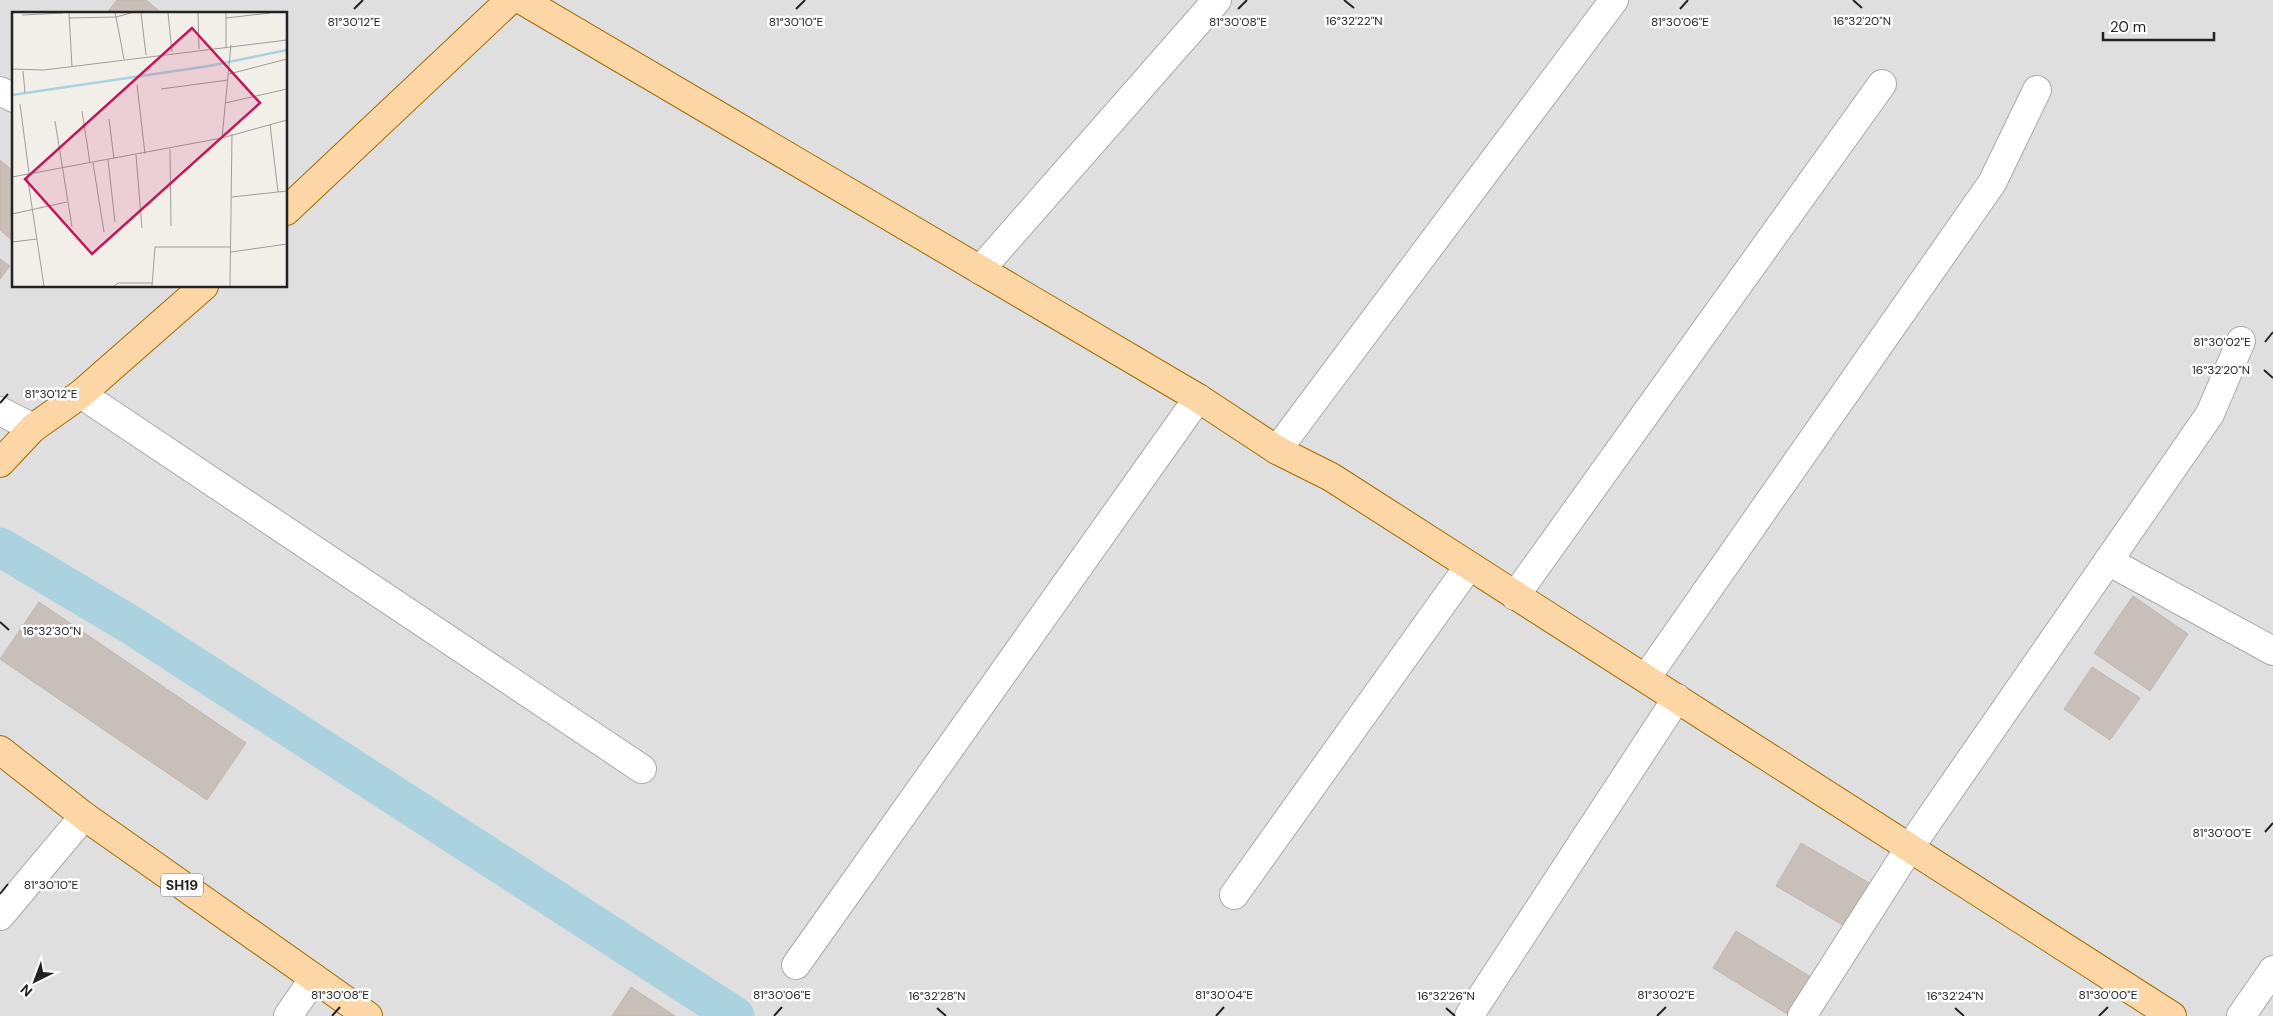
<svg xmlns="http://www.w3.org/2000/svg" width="2273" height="1016" viewBox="0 0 2273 1016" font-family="'DM Sans',sans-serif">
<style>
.residential{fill:#e0dfdf;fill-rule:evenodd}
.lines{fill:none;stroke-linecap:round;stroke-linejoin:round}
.canal{stroke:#aad3df;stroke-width:39}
.building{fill:#c7bfb8;stroke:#c4b6ab}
.minor-casing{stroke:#a9a9a9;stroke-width:30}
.major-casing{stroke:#a06b00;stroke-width:30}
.minor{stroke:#fff;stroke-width:28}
.major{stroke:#fcd6a4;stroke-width:28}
.ticks{fill:none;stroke:#222;stroke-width:2}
.labels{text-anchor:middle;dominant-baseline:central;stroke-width:5;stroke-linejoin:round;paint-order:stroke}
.shield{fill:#fff;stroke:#646464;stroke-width:1}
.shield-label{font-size:14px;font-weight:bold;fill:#222}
.inset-river{fill:none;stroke:#aad3df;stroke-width:2.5}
.inset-road{fill:none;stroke:#9f9d99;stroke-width:1}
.view{fill:#c2185b;fill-opacity:0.15;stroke:#c2185b;stroke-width:2.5}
.inset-edge{fill:none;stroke:#222;stroke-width:2.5}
.ticks-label{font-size:12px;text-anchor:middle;fill:#222;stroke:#fff;stroke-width:5;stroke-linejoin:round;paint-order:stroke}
</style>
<rect width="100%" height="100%" fill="#f2efe9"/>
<path class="residential" d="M0 0H2273V1016H0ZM14 14H286V286H14Z"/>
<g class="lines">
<polyline class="canal" points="0,547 131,625 735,1016"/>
</g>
<g class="building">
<polygon points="117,0 146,0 163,14 106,14"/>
<polygon points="0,160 14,172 14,242 0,230"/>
<polygon points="0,259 10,266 0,279"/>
<polygon points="2133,596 2188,634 2150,691 2094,653"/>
<polygon points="39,602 246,743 207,800 0,659"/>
<polygon points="2092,667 2140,698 2110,740 2064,709"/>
<polygon points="1801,843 1871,884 1846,927 1776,886"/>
<polygon points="1736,931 1811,977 1789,1015 1713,968"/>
<polygon points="631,987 675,1016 612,1016"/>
</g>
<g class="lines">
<g class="minor-casing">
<g id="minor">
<polyline points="0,91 14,98"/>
<polyline points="980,270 1217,0"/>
<polyline points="81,394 642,769"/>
<polyline points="0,411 33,428"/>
<polyline points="1277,450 1614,0"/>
<polyline points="2108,561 2273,651"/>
<polyline points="1515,596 1882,84"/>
<polyline points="1646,678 1992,183 2037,90"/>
<polyline points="1234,895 1469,566"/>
<polyline points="0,916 84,816"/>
<polyline points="796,965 1198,398"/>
<polyline points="288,1016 314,978"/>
<polyline points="1469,1016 1677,698"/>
<polyline points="1802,1016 1910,847 2210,414 2241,341"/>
<polyline points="2241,1016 2273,970"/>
</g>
</g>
<g class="major-casing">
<g id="major">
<polyline points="522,0 1198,398 1277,450 1331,477 2172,1016"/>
<polyline points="286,211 510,0"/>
<polyline points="0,463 33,428 81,394 204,286"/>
<polyline points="0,750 84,816 368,1016"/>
</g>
</g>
<use href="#minor" class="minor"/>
<use href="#major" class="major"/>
</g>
<path class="ticks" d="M1344 0 1354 8M1853 0 1862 8M354 9 363 0M796 9 805 0M1238 9 1247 0M1680 9 1688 0M2265 342 2273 332M2264 370 2273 378M0 403 8 394M0 622 9 630M2265 832 2273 823M0 894 8 884M937 1008 946 1016M1446 1008 1455 1016M1955 1008 1964 1016M332 1016 340 1007M774 1016 782 1007M1216 1016 1224 1007M1657 1016 1666 1007M2099 1016 2108 1007"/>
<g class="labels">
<rect class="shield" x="161" y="873.5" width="42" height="23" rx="4"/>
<g class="shield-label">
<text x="182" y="885">SH19</text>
</g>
</g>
<g transform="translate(12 12)">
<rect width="275" height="275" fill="#f2efe9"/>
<path class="inset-river" d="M0 83 197 54 275 38"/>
<path class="inset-road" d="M57 1 60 55M129 1 134 43M156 1 160 40M186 1 187 37M10 3 51 1M57 6 104 5 103 1M214 6 258 1M214 36V1M112 47 104 5 119 1M0 57 32 58 275 28M11 59 13 81M217 62 275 47M125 73 133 142M149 77 216 68M213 91 275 77M8 92 17 161M70 99 78 151M97 107 102 147M43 109 60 215M258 112 266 180M210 126 275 108M158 137 159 214M124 143 130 216M96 148 103 210M81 151 92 220M15 162 32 274M0 165 210 126 219 33M220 185 275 179M0 202 55 190M0 230 25 227M219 240 275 232M102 274 106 271H140M140 274 143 235H219M218 274 220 122"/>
<path class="view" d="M180 16 248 91 80 242 13 167Z"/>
<rect width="275" height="275" class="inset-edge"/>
</g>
<g class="ticks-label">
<text x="1862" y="25">16°32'20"N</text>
<text x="1354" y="25">16°32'22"N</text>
<text x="354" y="26">81°30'12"E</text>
<text x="796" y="26">81°30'10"E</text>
<text x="1238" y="26">81°30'08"E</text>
<text x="1680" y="26">81°30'06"E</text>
<text x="2222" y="346">81°30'02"E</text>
<text x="2221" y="374">16°32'20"N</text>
<text x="51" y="398">81°30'12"E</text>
<text x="52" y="635">16°32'30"N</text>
<text x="2222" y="837">81°30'00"E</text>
<text x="51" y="889">81°30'10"E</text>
<text x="340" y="999">81°30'08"E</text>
<text x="782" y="999">81°30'06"E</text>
<text x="1224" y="999">81°30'04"E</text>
<text x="1666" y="999">81°30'02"E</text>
<text x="2108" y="999">81°30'00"E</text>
<text x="937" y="1000">16°32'28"N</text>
<text x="1446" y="1000">16°32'26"N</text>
<text x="1955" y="1000">16°32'24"N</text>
</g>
<g transform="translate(35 981) rotate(222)" stroke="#ffffff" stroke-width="4" paint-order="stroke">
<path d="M0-4L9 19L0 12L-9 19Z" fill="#222222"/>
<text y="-8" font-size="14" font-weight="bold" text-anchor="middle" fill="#222222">N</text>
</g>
<path d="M2103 32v8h111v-8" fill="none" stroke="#222222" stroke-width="2.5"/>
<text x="2110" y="32" font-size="15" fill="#222222" stroke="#ffffff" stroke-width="4" paint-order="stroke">20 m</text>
</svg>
